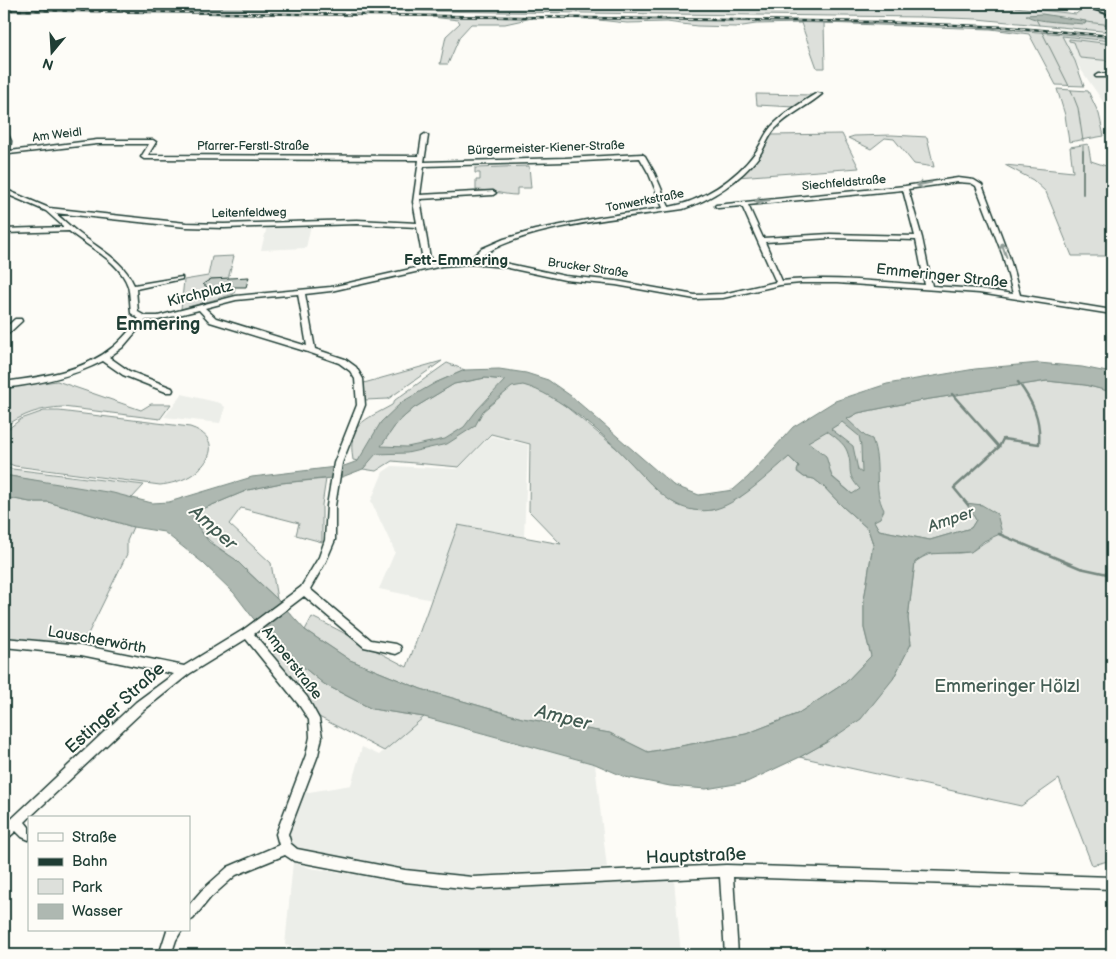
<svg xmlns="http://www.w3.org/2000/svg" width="1116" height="959" viewBox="0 0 1116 959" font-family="'Balsamiq Sans',sans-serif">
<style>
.built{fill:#eceee9}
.green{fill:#dde0db;stroke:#7e8e88}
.water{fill:#aeb8b1;stroke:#75877f;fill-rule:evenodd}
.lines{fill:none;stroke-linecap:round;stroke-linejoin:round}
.stream-far2{stroke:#75877f;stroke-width:1}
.stream-far1{stroke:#75877f;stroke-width:2}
.stream{stroke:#75877f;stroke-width:2.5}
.building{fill:#c6cdc7;stroke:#1f3d34}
.minor-casing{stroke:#1f3d34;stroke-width:3}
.major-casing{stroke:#1f3d34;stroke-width:4}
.minor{fill:#fdfcf7;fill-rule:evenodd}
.major{fill:#fdfcf7;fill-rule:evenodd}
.rail-casing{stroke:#1f3d34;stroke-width:2.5}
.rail{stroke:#fdfcf7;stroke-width:1;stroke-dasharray:4.5;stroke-linecap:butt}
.oneway{stroke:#8e9c96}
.labels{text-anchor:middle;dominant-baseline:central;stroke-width:4;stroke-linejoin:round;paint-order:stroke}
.far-street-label{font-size:12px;fill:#1f3d34;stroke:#fdfcf7}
.far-quarter-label{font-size:15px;font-weight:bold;fill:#1f3d34;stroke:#fdfcf7}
.street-label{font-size:15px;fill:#1f3d34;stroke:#fdfcf7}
.water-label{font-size:16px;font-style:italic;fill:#435c53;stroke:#fdfcf7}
.quarter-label{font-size:18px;font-weight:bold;fill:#1f3d34;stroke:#fdfcf7}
.near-park-label{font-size:18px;fill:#455e55;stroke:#fdfcf7}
.near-street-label{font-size:18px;fill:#1f3d34;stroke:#fdfcf7}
.near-water-label{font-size:19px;font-style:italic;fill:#435c53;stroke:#fdfcf7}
</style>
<rect width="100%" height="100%" fill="#fdfcf7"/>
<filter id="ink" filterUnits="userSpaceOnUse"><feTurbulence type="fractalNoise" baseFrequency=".02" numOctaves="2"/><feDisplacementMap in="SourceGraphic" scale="10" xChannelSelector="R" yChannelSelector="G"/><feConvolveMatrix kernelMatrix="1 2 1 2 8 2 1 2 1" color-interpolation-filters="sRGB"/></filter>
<g filter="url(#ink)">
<g class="built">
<polygon points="1062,36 1112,41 1112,128 1104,103 1075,61"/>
<polygon points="311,225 306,248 261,250 267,227"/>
<polygon points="182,394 220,403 225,407 220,423 164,417"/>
<polygon points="491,436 528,445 524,536 458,526 432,600 379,589 395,552 371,501 383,472 392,466 458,469"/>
<polygon points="424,717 595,764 607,868 473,875 447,875 298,851 292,844 289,836 303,793 351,785 362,747 379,755"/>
<polygon points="293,862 310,868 443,887 472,889 674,880 681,955 333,955 285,945"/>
</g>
<g class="green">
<polygon points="4,4 989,4 1076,14 1083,8 1112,15 1112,32 977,19 921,17 4,6"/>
<polygon points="432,17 532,18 505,24 471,24 460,36 448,64 440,64 446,36 460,23 458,20"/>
<polygon points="589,19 951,25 1112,38 1112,41 1062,36 1075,61 1084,86 1056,85 1029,34 991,29 824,23 825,68 817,68 801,23 756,24 736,27 697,26 667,22 627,23"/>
<polygon points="1069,39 1112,44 1112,61 1080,58 1074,42 1069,41"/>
<polygon points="1057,89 1088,91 1099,114 1104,136 1069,142 1065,115"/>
<polygon points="756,94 812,95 794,107 757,105"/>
<polygon points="842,134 859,168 737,177 751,166 770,135"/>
<polygon points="892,135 927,137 934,167 914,164 894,139 885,138 871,149 848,138 854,136"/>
<polygon points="1088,144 1091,161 1112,168 1112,256 1072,256 1046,192 1033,180 1005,165 1073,172 1070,147"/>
<path d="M529 166 531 188H517V195C503 195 492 190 476 190V180H480V173H475V168Z"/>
<polygon points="234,256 228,279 211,279 205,285 213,290 235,288 234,294 181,309 184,280 208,276 212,257"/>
<polygon points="442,361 388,399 365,400 364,383"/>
<path d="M447 363 465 370 435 383 358 461 353 460C347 423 364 421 392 405L395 400Z"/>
<path d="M485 378 505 380 536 388 558 400 621 452 653 486 677 505 694 510H712L739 498 789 457 799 467 797 472 804 477 814 479 823 486 842 506 868 529 873 544 864 600V628L871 656 845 683 797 714 746 734 648 752 609 733 522 718 421 689 350 660 305 630 312 617C345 632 375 651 407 667L458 525 561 544 529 511 530 444 491 434 459 467 392 461 376 471 363 469 397 423 414 408 454 384Z"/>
<path d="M57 381 141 410 151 404H171L160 419 63 407C40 408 23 414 4 427V388Z"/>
<path d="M1047 381 1085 385 1112 392V860L1092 865 1059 779 1021 806 800 757 827 742 893 679 911 644 908 618 915 562C936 547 946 556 968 552 976 551 983 541 992 539L982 505 967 504 976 520 971 528 930 540 879 530 864 504 798 447 858 413 917 401Z"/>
<path d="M44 411H59L190 427C221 437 213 462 190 476 181 481 170 484 160 485L15 466 4 462V432L21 419Z"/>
<polygon points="4,468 144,485 132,498 4,475"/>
<path d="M326 479 322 505V542L296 535 299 523 241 508 229 524 271 563 277 599C263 586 250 573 236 561 216 543 203 543 193 513L248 490 281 483Z"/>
<polygon points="4,497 30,502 48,502 133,527 127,541 127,554 88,634 72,645 4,639"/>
<polygon points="281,649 324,684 372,709 424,717 384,751 319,717 308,700 271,655"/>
</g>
<g class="water">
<path d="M1042 14 1086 21 1085 24C1073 23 1033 22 1026 15Z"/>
<path d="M1039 363 1082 367 1112 373V392L1085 385 1047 381 917 401 858 413 847 419 865 436 872 439C882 465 872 488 884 510L880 518 874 521 879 530 930 540 971 528 976 520 966 503 982 505 997 514 1002 533 984 541 971 552 927 554 915 562 908 618 911 644 893 679 861 719 827 742 800 757 747 782 706 789 670 786 625 777 595 764 424 717 372 709 324 684 281 649 253 618 234 593 203 563 164 532 133 527 48 502H30L4 497V475L113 493 152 503 169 502 252 477 344 466 358 461 381 422 402 402 435 383 465 370 499 369 526 373 548 380 571 396 673 485 699 495 733 490 748 477 793 427 835 401 887 384 975 369ZM485 378 505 380 477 410 464 427 445 439 407 447 381 446 397 423 414 408 454 384ZM523 385C557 394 603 433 627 459 641 473 660 497 678 505 687 510 701 512 711 510 737 506 769 474 789 457L799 466 797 471 804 477 814 479 823 486 842 506 868 529 873 544 864 600V628L871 656 845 683 797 714 746 734 648 752 610 733 522 718 421 689 350 660 305 630 277 599 249 573 235 559 209 542 198 527 193 513 248 490 281 483 342 477 363 469 376 454 407 453 447 444 475 426 483 411 512 387ZM842 422 859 436 861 446 862 473 858 470 853 446 831 429ZM827 431C834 436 844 443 847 451 854 469 844 472 860 489L852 494 832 477 826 456 808 442Z"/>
</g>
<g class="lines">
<g class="stream-far2">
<polyline points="1036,19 1039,25"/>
<polyline points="1086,22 1112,25"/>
<polyline points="1042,32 1069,86"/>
<polyline points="1071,90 1078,108 1083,141"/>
<polyline points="1083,146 1083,152"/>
</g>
<polyline class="stream-far1" points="1083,151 1083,194"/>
<g class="stream">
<polyline points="952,394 999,447"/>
<path d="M968 505 954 488 999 447 1003 439 1039 444C1041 419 1033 402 1018 382"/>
<polyline points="999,534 1080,568 1112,575"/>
</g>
</g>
<polygon class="building" points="249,277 246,287 220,287 218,290 211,290 203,284 211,279"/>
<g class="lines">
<g class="minor-casing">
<g id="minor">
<path d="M1047 4C1061 3 1073 7 1087 4L1089 5 1076 9Z"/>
<polygon points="1098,74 1112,74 1112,77 1096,77 1095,76"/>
<path d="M817 93 822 94C807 107 789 114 775 129 768 137 765 147 759 156 741 180 711 200 683 209 630 217 515 226 477 260L504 263 565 276 616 281 695 295 723 294 776 282 742 206 718 208 715 206 716 205 905 186 958 178 974 180 982 185 1009 256 1020 295 1112 310V314L979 293 837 283H801L780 285 723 298 695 299 616 285 565 280 504 267 471 264 442 266 331 291 305 294 315 349 345 359 356 367 363 379 365 405 342 463 335 506V540L326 561 310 589 371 640 396 644 400 646 401 649 400 652 396 654 364 647 304 596 254 634 307 697 319 719 322 737 318 755 288 834 291 844 297 849 405 870 472 877 726 865 1112 877V889L733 877 738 955H725L720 877 472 889 405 882 294 861 285 855 236 875 210 898 193 919 189 921V905L202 890 228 867 279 845 276 834 306 755 310 737 309 720 299 705 246 639 189 674 144 710 29 818 25 822 29 827V840L22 837 16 831 8 838 4 840V826L136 702 174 674 81 655 4 647V638L81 645 184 666 243 630 301 587 319 557 325 540 327 506 334 463 357 405 355 379 350 371 339 363 308 352 210 322 199 310 158 320H146L123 347 109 357 129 371 172 388 173 390 172 392H166L123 375 103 361C72 377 38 384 4 388V382C41 377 83 372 113 347 123 339 131 328 139 319L131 313C130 304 130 294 128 286 119 260 89 248 69 231L4 233V229L64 227 46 211 4 193V189L49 208 186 223 224 224 357 220 417 223 413 202 419 160 144 159 141 157 149 144H97L9 154 6 160 4 161 6 145 4 129 6 130 11 141 10 151 97 140H153L156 142 148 155 419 156 422 136 425 134 428 136 424 162 565 158 642 154 645 156 655 174 669 207C701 202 736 179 755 153 761 145 764 135 771 127 784 113 801 103 817 93ZM640 158 649 174 663 208 602 217 535 230 504 239 481 249 469 260 442 262 431 264 420 199 493 195 496 193 493 191 420 195 424 166 565 162ZM958 182 971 183 976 186 1003 256 1013 294 979 289 932 286 922 238 908 189ZM903 190 915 236 830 234 763 238 748 205ZM55 213 186 227 224 228 357 224 417 227 424 266 331 287 236 296 158 316H145L138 312 136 289 182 279V277L134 285C124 262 104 252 84 237 74 230 65 221 55 213ZM830 238 916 240 925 285C878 282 830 276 782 281L765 242ZM298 294 307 346 216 318 205 308 236 300Z"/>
<polygon points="15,319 21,319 22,321 7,335 4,335 4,329"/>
<polygon points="167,930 182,930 176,940 171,955 159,955"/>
</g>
</g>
<g class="major-casing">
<polygon id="major" points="1081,4 1089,4 1112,11 1112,15"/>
</g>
<use href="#minor" class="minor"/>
<use href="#major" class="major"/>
<g class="rail-casing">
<polyline id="rail" points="4,10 877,22 1007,27 1112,36"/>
</g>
<use href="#rail" class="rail"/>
</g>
<defs><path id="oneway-shaft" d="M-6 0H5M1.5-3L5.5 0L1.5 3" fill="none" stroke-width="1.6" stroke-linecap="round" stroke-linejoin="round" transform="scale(1.25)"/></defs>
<g class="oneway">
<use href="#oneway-shaft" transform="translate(924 184) rotate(168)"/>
<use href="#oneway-shaft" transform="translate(762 201) rotate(175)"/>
<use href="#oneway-shaft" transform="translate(1004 250) rotate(-109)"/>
</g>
</g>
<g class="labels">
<g class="far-street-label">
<text transform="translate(57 135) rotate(-7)">Am Weidl</text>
<text x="253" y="146">Pfarrer-Ferstl-Straße</text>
<text transform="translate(546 148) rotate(-2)">Bürgermeister-Kiener-Straße</text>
<text transform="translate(844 183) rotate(-5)">Siechfeldstraße</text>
<text transform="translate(645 201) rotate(-11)">Tonwerkstraße</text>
<text transform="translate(249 213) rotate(-1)">Leitenfeldweg</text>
<text transform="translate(588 268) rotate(8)">Brucker Straße</text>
</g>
<g class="far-quarter-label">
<text x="456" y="260">Fett-Emmering</text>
</g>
<g class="street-label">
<text transform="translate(942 276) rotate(6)">Emmeringer Straße</text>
<text transform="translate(200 294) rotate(-14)">Kirchplatz</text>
<text transform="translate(97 640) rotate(10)">Lauscherwörth</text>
<text transform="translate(292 663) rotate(52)">Amperstraße</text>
</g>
<g class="water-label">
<text transform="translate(951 520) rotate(-19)">Amper</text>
</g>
<g class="quarter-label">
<text x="158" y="324">Emmering</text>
</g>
<g class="near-park-label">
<text x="1007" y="686">Emmeringer Hölzl</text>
</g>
<g class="near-street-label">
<text transform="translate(115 708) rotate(-42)">Estinger Straße</text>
<text transform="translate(696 856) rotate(-2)">Hauptstraße</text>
</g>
<g class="near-water-label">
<text transform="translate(213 528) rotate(42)">Amper</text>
<text transform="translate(563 718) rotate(14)">Amper</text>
</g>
</g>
<rect width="1116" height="959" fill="none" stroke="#fdfcf7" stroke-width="20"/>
<rect x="10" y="10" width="1096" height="939" fill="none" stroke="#1f3d34" stroke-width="2" filter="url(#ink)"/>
<rect x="28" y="816" width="162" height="115" fill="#fdfcf7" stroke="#a4b0a9"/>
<rect x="38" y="833" width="25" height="8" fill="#fdfcf7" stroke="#a4b0a9"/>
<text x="72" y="842" font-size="15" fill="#1f3d34">Straße</text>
<rect x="38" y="858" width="25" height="8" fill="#1f3d34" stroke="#a4b0a9"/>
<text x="72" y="866" font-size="15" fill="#1f3d34">Bahn</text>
<rect x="38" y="879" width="25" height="15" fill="#dde0db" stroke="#a4b0a9"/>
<text x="72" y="892" font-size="15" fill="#1f3d34">Park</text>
<rect x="38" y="904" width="25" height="15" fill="#aeb8b1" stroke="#a4b0a9"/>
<text x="72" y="916" font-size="15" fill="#1f3d34">Wasser</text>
<g transform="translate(52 52) rotate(198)" stroke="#fdfcf7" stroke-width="4" paint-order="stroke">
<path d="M0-4L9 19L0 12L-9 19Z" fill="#1f3d34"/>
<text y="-8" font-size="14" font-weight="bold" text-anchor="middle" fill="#1f3d34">N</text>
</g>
</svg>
